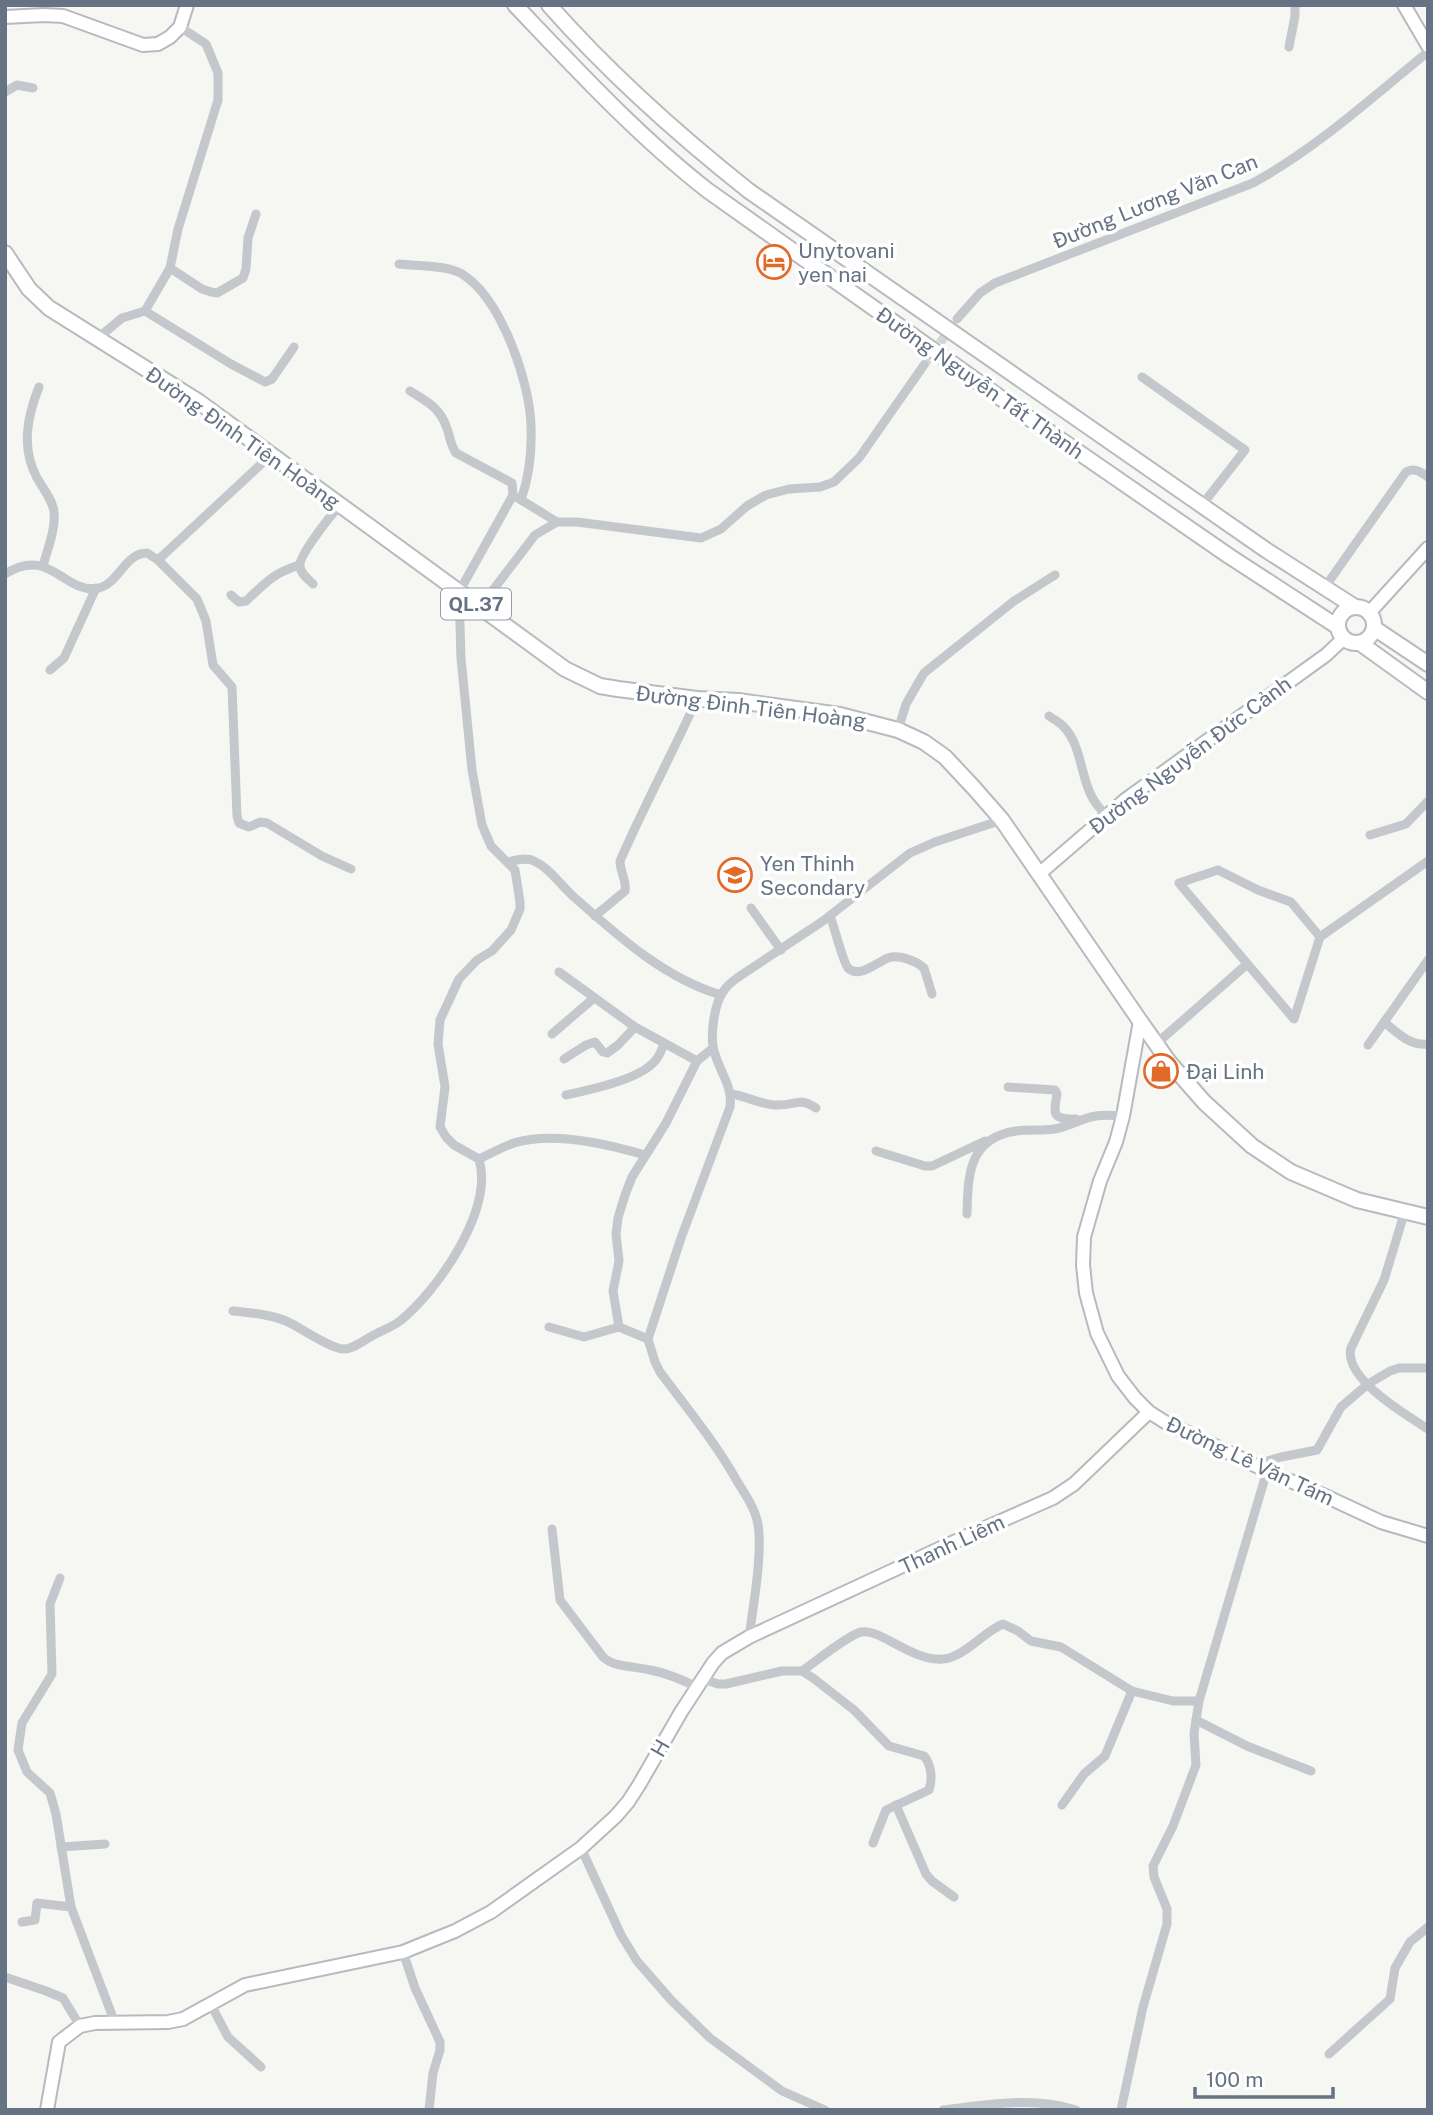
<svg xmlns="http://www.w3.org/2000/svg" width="1433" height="2115" viewBox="0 0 1433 2115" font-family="'Public Sans',sans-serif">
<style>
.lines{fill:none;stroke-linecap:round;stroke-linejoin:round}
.street-tunnel{stroke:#d2d6d7;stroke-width:9;stroke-dasharray:9 4.5;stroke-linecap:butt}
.secondary-casing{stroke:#b6bac0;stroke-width:16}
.primary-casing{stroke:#b7babf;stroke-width:18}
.street{stroke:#c4c7cb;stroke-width:9}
.secondary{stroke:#fff;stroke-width:12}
.primary{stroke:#fff;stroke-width:14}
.labels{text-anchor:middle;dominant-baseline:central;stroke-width:7;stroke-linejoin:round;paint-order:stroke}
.shield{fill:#fff;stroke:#949da9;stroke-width:2}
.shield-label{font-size:19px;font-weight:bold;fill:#667384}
.street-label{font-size:21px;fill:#667384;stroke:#fff}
.poi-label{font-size:21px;fill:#667384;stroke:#fff;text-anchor:start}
</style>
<rect width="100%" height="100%" fill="#f6f7f3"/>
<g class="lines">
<polyline class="street-tunnel" points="924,365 952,326"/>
<g class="secondary-casing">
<g id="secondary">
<polyline points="1404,5 1428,46"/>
<polyline points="5,17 44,15 63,16 143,45 158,44 170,37 180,27 187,5"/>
<polyline points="1369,613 1428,548"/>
<polyline points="1039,874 1125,800 1326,655 1343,639"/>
<polyline points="1140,1021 1123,1116 1116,1142 1100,1181 1084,1237 1083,1265 1086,1293 1097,1333 1118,1376 1135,1398 1149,1412 1165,1422 1267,1471 1321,1494 1381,1522 1428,1536"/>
<polyline points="47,2110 59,2042 80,2026 95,2023 168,2022 183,2019 245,1985 403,1952 455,1931 491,1912 581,1848 616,1816 628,1802 639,1785 681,1712 713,1663 722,1653 749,1637 967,1536 1053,1498 1074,1484 1149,1412"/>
</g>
</g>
<g class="primary-casing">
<g id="primary">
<path d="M515 5C577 70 637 135 707 190L1029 418 1229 556 1338 627"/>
<path d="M549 5C610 74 677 134 749 191L1266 550 1355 607"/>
<polyline points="5,253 29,289 49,308 199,402 565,669 600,686 618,689 697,699 738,701 840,715 898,730 924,742 945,757 974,788 1002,820 1140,1021 1169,1062 1204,1102 1252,1146 1291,1172 1357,1200 1428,1217"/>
<circle cx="1356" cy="625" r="18"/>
<polyline points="1374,628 1428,664"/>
<polyline points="1360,643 1428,692"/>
</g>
</g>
<g class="street">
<polyline points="1289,47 1295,16 1295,5"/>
<polyline points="5,92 17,85 33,88"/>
<path d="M399 264C416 266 448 265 462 274 501 298 530 382 531 426 532 451 529 477 521 500"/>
<polyline points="170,268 202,289 211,292 217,293 243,278 246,269 248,238 256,214"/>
<polyline points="145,311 231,364 265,382 272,379 294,347"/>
<path d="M957 319 980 293 995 283 1253 183C1317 148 1371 98 1428 52"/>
<polyline points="98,338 122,318 145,311 170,268 178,229 218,100 218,73 206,44 180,27"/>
<polyline points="1142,377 1245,450 1202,505"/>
<path d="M39 387C27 417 21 448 37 478 43 488 53 501 54 512 56 529 47 550 43 566"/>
<path d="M410 391C426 401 440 408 446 426 450 435 450 445 456 453L512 483 513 495 557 522"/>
<polyline points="158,560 272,454"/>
<path d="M5 574C50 545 64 595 99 588 119 583 125 553 147 553L158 560 197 599 206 621 213 665 232 687 237 816 239 823 249 827 260 822 267 823 322 856 351 869"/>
<path d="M313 584C308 579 300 573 300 566 298 556 332 514 340 505"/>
<path d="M1325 587 1406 472C1414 467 1421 472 1428 477"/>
<path d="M231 595 239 602 246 601C267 582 270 575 299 565"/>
<polyline points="480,607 535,535 557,522 577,522 701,538 721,529 747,506 766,495 789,489 820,487 834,482 859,458 924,365"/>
<polyline points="50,670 64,658 96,588"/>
<path d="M1049 716C1053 719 1059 722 1063 726 1087 750 1077 792 1107 815"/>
<polyline points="898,730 906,704 924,673 1014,601 1055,575"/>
<polyline points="1370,835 1406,824 1428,801"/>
<path d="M508 862C516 860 526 857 534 861 550 868 561 886 574 897 618 936 664 978 721 995"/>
<polyline points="751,908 781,950"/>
<path d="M595 916 625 891C627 881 620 872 620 861 644 806 672 754 697 699"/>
<path d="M830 916C834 925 843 963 848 968 859 979 877 962 888 958 899 954 916 961 924 968L932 994"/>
<polyline points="1320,937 1291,902 1258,890 1218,870 1179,883 1294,1019 1320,937 1428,861"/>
<polyline points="559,972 635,1027 697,1061"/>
<path d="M1384 1022C1398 1033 1409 1046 1428 1044"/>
<polyline points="552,1034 594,998"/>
<polyline points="1156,1044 1246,965"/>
<polyline points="1368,1045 1428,960"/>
<polyline points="564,1059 586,1045 595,1042 603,1052 607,1053 618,1045 635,1027"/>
<path d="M1008 1087 1055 1090 1057 1094C1053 1116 1053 1119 1076 1119"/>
<path d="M731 1094C747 1096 763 1106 779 1105 796 1105 799 1097 816 1108"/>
<path d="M566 1095C589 1090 637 1080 653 1063 659 1058 661 1051 664 1044"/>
<polyline points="876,1151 925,1166 932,1166 985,1141"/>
<path d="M479 1159C490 1154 502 1147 514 1143 552 1131 608 1144 645 1155"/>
<path d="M1405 1211 1384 1280 1351 1348C1343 1378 1406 1415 1428 1429"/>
<path d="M967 1214C968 1176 968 1138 1016 1131 1029 1129 1042 1131 1054 1129 1069 1127 1081 1118 1096 1116 1105 1114 1114 1116 1123 1116"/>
<path d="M233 1311C251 1313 269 1314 286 1321 300 1327 329 1348 343 1349 352 1350 364 1340 372 1336 381 1331 392 1327 400 1321 438 1290 494 1210 479 1159L454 1145 446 1137 440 1127 445 1087 438 1044 440 1020 459 979 477 960 492 951 511 930 520 909V902L515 870 491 846 482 825 472 770 461 658 459 592 513 495"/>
<polyline points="549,1327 584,1337 619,1327 648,1339"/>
<polyline points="619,1327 613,1291 619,1261 616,1234 618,1218 625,1195 632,1177 666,1123 697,1061 713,1048"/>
<polyline points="1254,1465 1281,1457 1317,1450 1341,1407 1368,1384 1390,1371 1399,1368 1428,1368"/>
<path d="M552 1529 560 1600 603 1657C615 1668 635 1666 650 1670 667 1673 682 1680 697 1687"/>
<polyline points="60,1578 50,1604 52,1674 22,1723 18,1750 27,1772 50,1793 56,1814 71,1907 115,2023"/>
<path d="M749 1637C753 1607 764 1547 757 1520 754 1506 744 1493 737 1481 715 1442 687 1408 660 1372L655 1362 648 1339 681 1238 730 1107C733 1087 720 1072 715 1054 709 1038 714 1002 725 989 728 985 733 981 737 978L823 921 910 853 935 842 1002 820"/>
<path d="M802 1671C815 1662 848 1635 861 1632 880 1628 913 1662 943 1659 965 1657 983 1632 1003 1624L1018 1631 1031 1641 1061 1647 1132 1691 1173 1701H1199"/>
<path d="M703 1679 718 1684H726L782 1671H802L813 1678 854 1710 889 1746 924 1756C931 1764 933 1779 929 1790L886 1810 873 1843"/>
<polyline points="1196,1720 1247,1746 1311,1771"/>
<polyline points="896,1805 926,1874 932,1881 954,1897"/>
<polyline points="1062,1805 1084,1774 1105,1756 1132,1691"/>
<polyline points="61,1847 105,1844"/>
<polyline points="581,1848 621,1935 637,1961 671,2000 710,2038 782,2091 825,2110"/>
<polyline points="22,1922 35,1920 37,1903 71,1907"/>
<polyline points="403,1952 415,1988 440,2042 440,2050 433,2073 429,2110"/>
<polyline points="5,1977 46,1991 63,1998 80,2026"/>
<polyline points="210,2003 228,2037 261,2067"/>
<polyline points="1329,2054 1390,1999 1395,1968 1410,1942 1428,1927"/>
<path d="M943 2110C987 2105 1033 2096 1076 2110"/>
<polyline points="1121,2110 1143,2007 1167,1924 1167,1909 1154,1877 1153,1866 1173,1826 1196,1765 1194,1733 1199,1701 1267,1471"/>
</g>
<use href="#secondary" class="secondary"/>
<use href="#primary" class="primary"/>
</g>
<defs>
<g id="hotel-ring" transform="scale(1.75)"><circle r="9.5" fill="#fff" stroke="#e26928" stroke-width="1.5"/><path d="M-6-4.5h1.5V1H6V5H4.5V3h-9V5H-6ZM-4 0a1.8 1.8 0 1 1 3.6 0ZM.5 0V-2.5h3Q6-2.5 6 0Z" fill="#e26928"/></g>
<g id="school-ring" transform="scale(1.75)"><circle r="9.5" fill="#fff" stroke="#e26928" stroke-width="1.5"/><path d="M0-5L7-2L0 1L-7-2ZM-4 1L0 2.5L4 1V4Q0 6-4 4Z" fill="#e26928"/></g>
<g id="shop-ring" transform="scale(1.75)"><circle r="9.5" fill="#fff" stroke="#e26928" stroke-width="1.5"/><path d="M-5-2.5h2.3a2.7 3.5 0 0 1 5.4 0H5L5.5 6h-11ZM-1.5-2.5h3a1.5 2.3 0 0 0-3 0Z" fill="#e26928"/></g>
</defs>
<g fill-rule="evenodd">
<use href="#hotel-ring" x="774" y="262"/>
<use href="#school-ring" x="735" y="875"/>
<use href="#shop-ring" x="1161" y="1071"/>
</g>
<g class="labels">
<rect class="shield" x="441" y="588.5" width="70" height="31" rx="5"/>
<g class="shield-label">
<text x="476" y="604">QL.37</text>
</g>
<g class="street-label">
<text transform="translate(1155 201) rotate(-22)">Đường Lương Văn Can</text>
<text transform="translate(980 383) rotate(35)">Đường Nguyễn Tất Thành</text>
<text transform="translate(243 438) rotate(35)">Đường Đinh Tiên Hoàng</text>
<text transform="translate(751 707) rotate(7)">Đường Đinh Tiên Hoàng</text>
<text transform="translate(1190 755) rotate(-37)">Đường Nguyễn Đức Cảnh</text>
<text transform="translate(1250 1461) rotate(25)">Đường Lê Văn Tám</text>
<text transform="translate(952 1544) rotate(-25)">Thanh Liêm</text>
<text transform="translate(660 1748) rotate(-60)">H</text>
</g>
<g class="poi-label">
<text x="798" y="250">Unytovani<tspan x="798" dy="24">yen nai</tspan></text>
<text x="760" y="863">Yen Thinh<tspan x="760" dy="24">Secondary</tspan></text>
<text x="1186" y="1071">Đại Linh</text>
</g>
</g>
<rect width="1433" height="2115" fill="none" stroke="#667384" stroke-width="14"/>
<path d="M1195 2087v10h138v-10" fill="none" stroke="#667384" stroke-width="3.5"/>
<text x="1206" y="2087" font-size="21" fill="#667384" stroke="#ffffff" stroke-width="5" paint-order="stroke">100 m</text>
</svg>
